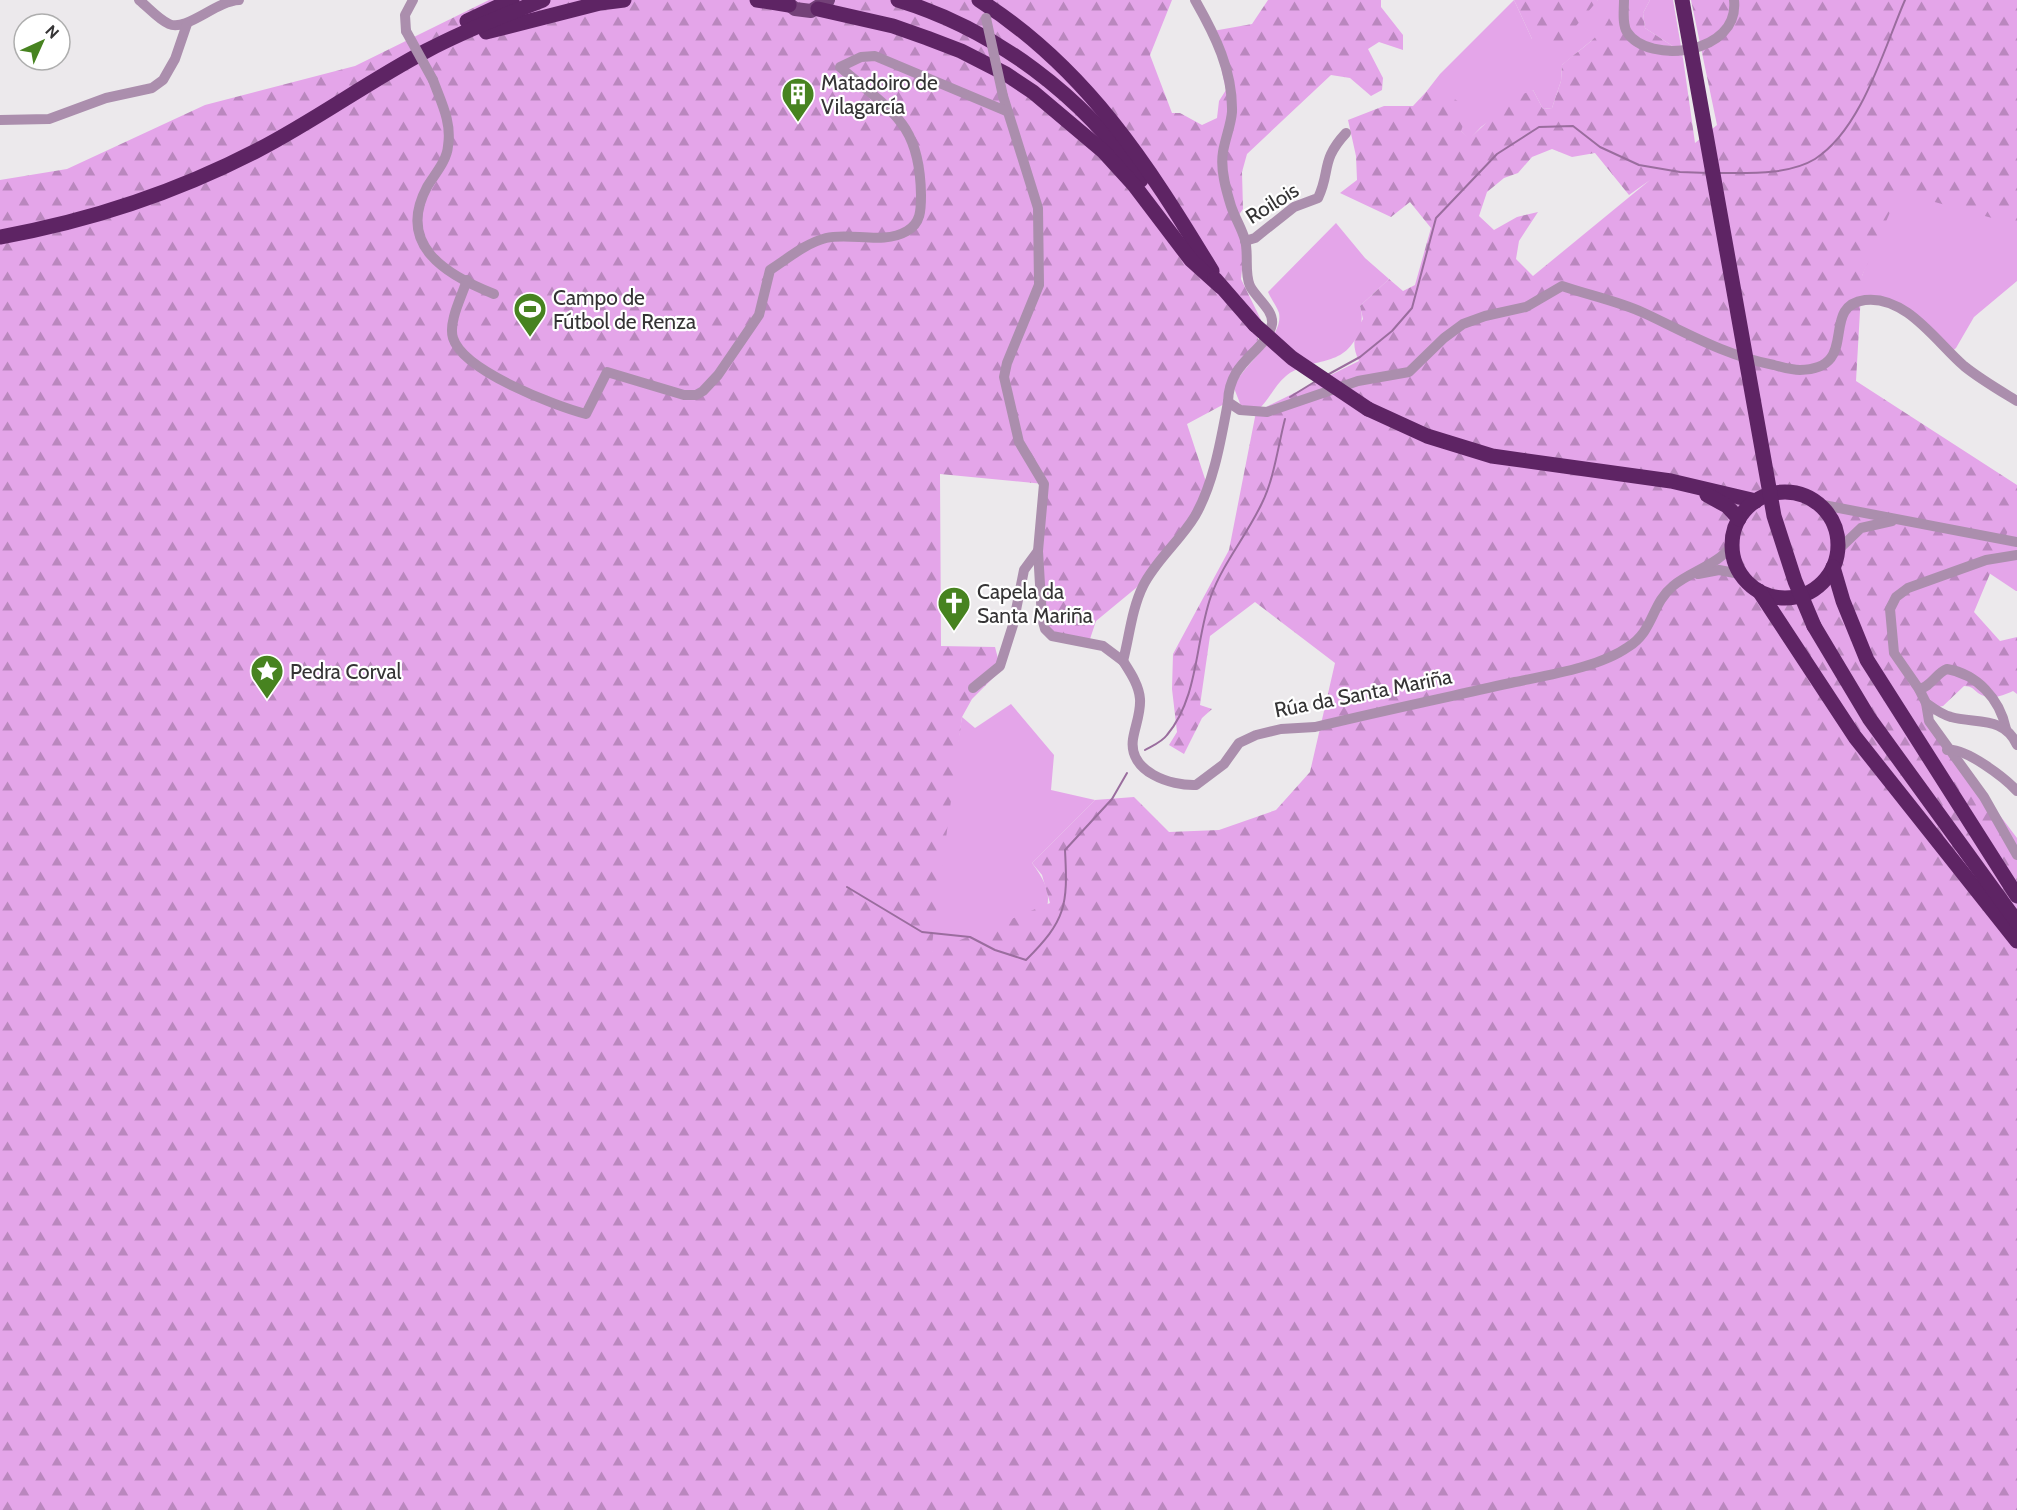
<svg xmlns="http://www.w3.org/2000/svg" width="2017" height="1510" viewBox="0 0 2017 1510" font-family="Cabin,sans-serif">
<style>
.green{fill:#e4a5e9}
.forest{fill:url(#forest-firs);fill-rule:evenodd}
.lines{fill:none;stroke-linecap:round;stroke-linejoin:round}
.stream{stroke:#9a6d9e;stroke-width:2}
.minor{stroke:#ab8ead;stroke-width:10}
.major{stroke:#734178;stroke-width:14}
.highway{stroke:#5e2464;stroke-width:15}
.minor-bridge{stroke:#ab8ead;stroke-width:10}
.highway-bridge{stroke:#5e2464;stroke-width:15}
.labels{text-anchor:middle;dominant-baseline:central;stroke-width:4.5;stroke-linejoin:round;paint-order:stroke}
.poi-label{font-size:21px;fill:#353435;stroke:#fff;text-anchor:start}
.street-label{font-size:21px;fill:#353435;stroke:#fff}
</style>
<defs>
<pattern id="forest-firs" width="22" height="20" patternUnits="userSpaceOnUse" patternTransform="scale(1.5)"><rect width="22" height="20" fill="#e4a5e9"/><path d="M5 1l3.5 6h-7zM16 11l3.5 6h-7z" fill="#ba87be"/></pattern>
</defs>
<rect width="100%" height="100%" fill="#ece9ec"/>
<g class="green">
<polygon points="1514,0 1532,39 1598,0 1614,0 1615,14 1602,32 1562,65 1561,81 1552,108 1543,109 1533,90 1481,127 1469,140 1426,92 1440,74"/>
<polygon points="1650,0 1673,0 1683,58 1671,45 1645,28 1643,13"/>
<polygon points="1893,189 2017,220 2017,281 1974,317 1956,348 1950,353 1915,320 1882,302 1852,304"/>
<path d="M1336 223 1365 258 1389 279 1360 306C1363 317 1362 322 1358 333 1344 369 1311 356 1286 376 1274 386 1268 402 1256 412L1241 406 1234 388C1242 363 1284 339 1279 313 1277 307 1271 299 1268 292Z"/>
<polygon points="2017,507 2017,591 2016,591 1986,571"/>
<path d="M1011 704 1054 755 1051 790 1095 800 1032 863C1055 894 1050 903 1037 936L925 953 962 717 975 728Z"/>
</g>
<g class="forest">
<path d="M489 0H1172L1150 55 1172 113H1180L1202 125 1217 118 1219 101 1226 90 1213 31 1252 24 1268 0H1381V7L1403 35V50L1379 42 1368 49 1383 78 1382 90 1371 96 1350 78 1331 75 1247 154 1242 172 1243 209 1236 219 1244 250 1241 279 1261 320 1255 331 1260 344 1234 374 1228 402 1187 424 1207 485 1179 539 1136 588 1096 621 1089 642 1052 636 1042 618 1044 484 940 474 941 646 995 647 1001 670 972 699 962 717 931 952 1050 903 1042 875 1032 863 1095 800 1134 797 1169 832 1219 830 1276 810 1310 772 1335 663 1255 602 1210 636 1200 705 1212 709 1202 718 1184 754 1169 745 1177 732 1172 689 1173 654 1229 550 1256 412 1359 361C1351 345 1354 334 1363 319L1360 306 1389 279 1403 291 1415 285 1431 228 1410 202 1391 217 1340 193 1357 180 1356 156 1348 120 1384 106H1413L1426 92H1443L1469 108 1461 131 1469 139 1513 98 1533 90 1543 109 1552 108 1561 81 1562 65C1583 46 1613 31 1613 0H1650L1643 13 1645 28 1671 45 1683 58 1695 143 1717 125 1691 0H2017V225L1899 192 1862 276 1856 381 2017 485V509L1974 612 2000 641 2017 637V694L2013 691C2002 696 1990 701 1978 693 1973 689 1972 686 1964 686L1943 706 1938 707 1929 722 2017 838V1510H0V180L67 169 205 105 355 66ZM1552 149 1572 157 1595 153 1629 195 1650 180 1533 276 1516 259 1519 241 1538 212 1517 217 1494 230 1479 216 1487 192 1504 178 1518 173 1532 157Z"/>
<polygon points="1514,0 1598,0 1554,52 1532,39"/>
</g>
<g class="lines">
<g class="stream">
<path d="M1720 173C1749 173 1789 175 1815 159 1862 129 1884 48 1905 0"/>
<polyline points="1329,374 1360,357 1392,331 1412,308 1436,218 1497,154 1539,127 1573,126 1600,147 1639,165 1680,172 1708,173"/>
<polyline points="1290,397 1316,381"/>
<path d="M1145 750C1152 746 1162 742 1167 735 1199 697 1195 641 1211 596 1223 563 1247 535 1262 503 1274 479 1278 446 1285 419"/>
<path d="M847 887 922 932 970 937 995 950 1026 960C1066 920 1068 906 1065 850L1112 799 1127 773"/>
</g>
<g class="minor">
<path d="M139 0C148 7 158 19 169 24 186 32 216 1 239 0"/>
<path d="M1195 0C1215 35 1233 71 1232 112 1231 125 1225 139 1223 152 1220 169 1226 190 1231 206 1235 218 1242 229 1245 240 1249 254 1244 273 1250 286 1256 298 1274 310 1272 324 1266 353 1229 359 1228 402L1240 410 1267 412 1358 381 1409 372 1444 338 1463 324 1485 316 1526 307 1562 286C1588 295 1618 301 1644 313 1687 333 1726 356 1774 365 1782 367 1792 370 1800 370 1862 369 1818 306 1865 300 1906 295 1937 343 1964 366 1980 379 1999 390 2017 401"/>
<path d="M1624 0C1624 10 1622 24 1627 32 1648 65 1740 55 1734 0"/>
<polyline points="406,31 405,15 413,0"/>
<path d="M433 80C441 102 452 122 448 146 447 161 434 175 427 187 396 245 446 275 494 294"/>
<path d="M1003 96 1038 208 1039 285 1007 363 1004 377 1019 442 1044 484 1038 551 1042 618 1045 629 1052 636 1103 646 1123 661C1129 638 1132 608 1143 586 1156 560 1180 541 1195 516 1214 483 1221 439 1228 402"/>
<polyline points="0,120 49,119 106,98 152,88 163,80 175,59 187,24"/>
<path d="M1245 241 1255 238 1294 207 1318 198C1331 171 1320 161 1346 133"/>
<path d="M467 280C462 296 448 322 453 338 463 371 555 406 586 414L607 372 684 395H696L703 391 718 375 759 315 770 270C787 259 806 243 826 238 851 232 883 245 907 231 921 223 921 210 921 195 920 121 890 111 840 67L861 57 875 56 1006 111"/>
<polyline points="1818,504 2017,542"/>
<polyline points="1837,551 1861,528 1892,521"/>
<polyline points="2017,555 1986,560 1908,588 1896,597 1890,609 1894,653 1919,689 1926,703 1929,721 1984,797 2017,855"/>
<polyline points="1698,574 1719,570 1740,574"/>
<path d="M1123 661C1130 672 1139 685 1140 699 1141 713 1135 726 1133 739 1128 772 1171 786 1196 785L1224 764 1239 743 1256 735 1281 729 1315 727C1381 711 1448 697 1515 682 1549 675 1600 667 1628 647 1654 631 1651 604 1673 586 1691 571 1718 565 1732 545"/>
<polyline points="973,688 1000,666 1013,625 1024,570 1038,551"/>
<path d="M1919 689C1931 687 1936 673 1947 669 1977 674 2000 699 2006 729"/>
<path d="M1926 703C1933 708 1942 715 1951 717 1976 724 2004 716 2017 745"/>
<path d="M1947 750C1965 747 2005 778 2017 791"/>
</g>
<polyline class="major" points="784,0 795,9 811,11 828,0"/>
<g class="highway">
<polyline points="757,0 789,5"/>
<path d="M898 0C996 30 1083 96 1141 180"/>
<path d="M979 0C1086 68 1148 165 1212 271"/>
<polyline points="818,9 893,26 927,38 961,51 1006,74 1033,92 1103,151 1134,185 1191,260 1221,287"/>
<polyline points="467,21 512,0"/>
<polyline points="486,32 600,3 624,0"/>
<path d="M0 237C89 221 177 192 258 150 316 120 369 81 426 51 464 31 504 15 543 0"/>
<polyline points="1215,279 1255,325"/>
<polyline points="1368,409 1427,436 1492,456 1671,481 1756,501"/>
<circle cx="1785" cy="545" r="53"/>
<polyline points="1707,495 1727,506 1739,519"/>
<polyline points="1833,567 1843,601 1867,660 2017,896"/>
<polyline points="1759,591 1855,737 2017,941"/>
<polyline points="1814,626 1869,718 2017,922"/>
</g>
<g class="minor-bridge">
<polyline points="986,18 1003,96"/>
<polyline points="406,31 433,80"/>
</g>
<g class="highway-bridge">
<polyline points="1682,0 1774,516 1795,581 1814,626"/>
<polyline points="1255,325 1292,358 1368,409"/>
</g>
</g>
<defs>
<g id="building-pin" transform="scale(1.725)"><path d="M0 17L-7.5 6A9.5 9.5 0 1 1 7.5 6Z" fill="#478320" stroke="#fff"/><path d="M-4-6H4V6H1V3H-1V6H-4ZM-2.5-4.3h1.7v1.8h-1.7ZM.8-4.3h1.7v1.8H.8ZM-2.5-1h1.7V.8h-1.7ZM.8-1h1.7V.8H.8Z" fill="#fff"/></g>
<g id="stadium-pin" transform="scale(1.725)"><path d="M0 17L-7.5 6A9.5 9.5 0 1 1 7.5 6Z" fill="#478320" stroke="#fff"/><path d="M0-5a6.5 5 0 1 0 0 10a6.5 5 0 1 0 0-10ZM-3.5-1.8h7v3.6h-7Z" fill="#fff"/></g>
<g id="church-pin" transform="scale(1.725)"><path d="M0 17L-7.5 6A9.5 9.5 0 1 1 7.5 6Z" fill="#478320" stroke="#fff"/><path d="M-1.2-6h2.4v3.5h3.3v2.4h-3.3V6h-2.4V-.1h-3.3v-2.4h3.3Z" fill="#fff"/></g>
<g id="sight-pin" transform="scale(1.725)"><path d="M0 17L-7.5 6A9.5 9.5 0 1 1 7.5 6Z" fill="#478320" stroke="#fff"/><path d="M0-6L1.8-2.2L6-1.7L2.9 1.2L3.7 5.4L0 3.3L-3.7 5.4L-2.9 1.2L-6-1.7L-1.8-2.2Z" fill="#fff"/></g>
</defs>
<g fill-rule="evenodd">
<use href="#building-pin" x="798" y="94"/>
<use href="#stadium-pin" x="530" y="309"/>
<use href="#church-pin" x="954" y="603"/>
<use href="#sight-pin" x="267" y="671"/>
</g>
<g class="labels">
<g class="poi-label">
<text x="821" y="82">Matadoiro de<tspan x="821" dy="24">Vilagarcía</tspan></text>
<text x="553" y="297">Campo de<tspan x="553" dy="24">Fútbol de Renza</tspan></text>
<text x="977" y="591">Capela da<tspan x="977" dy="24">Santa Mariña</tspan></text>
<text x="290" y="671">Pedra Corval</text>
</g>
<g class="street-label">
<text transform="translate(1272 203) rotate(-32)">Roilois</text>
<text transform="translate(1363 693) rotate(-11)">Rúa da Santa Mariña</text>
</g>
</g>
<g transform="translate(42 42) rotate(45)"><circle r="28" fill="#ffffff" stroke="#aeaeae" stroke-width="1.5"/>
<path d="M0-4.5L10 22L0 15L-10 22Z" fill="#478320"/>
<text y="-9" font-size="16" font-weight="bold" text-anchor="middle" fill="#353435">N</text>
</g>
</svg>
